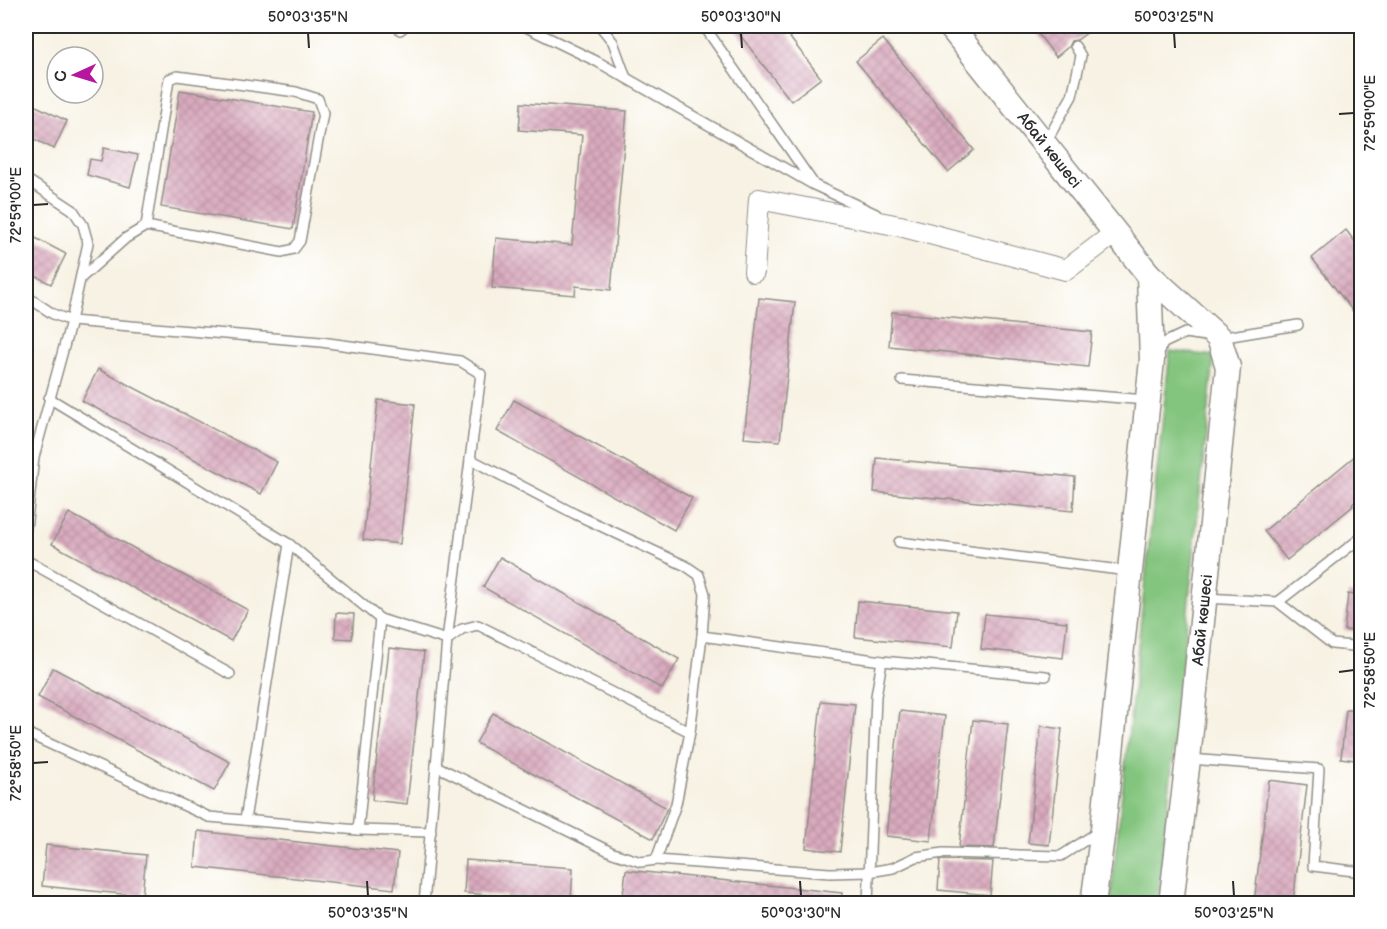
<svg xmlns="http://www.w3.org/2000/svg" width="1387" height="929" viewBox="0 0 1387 929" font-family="'Balsamiq Sans',sans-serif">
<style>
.grass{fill:#83c57e;stroke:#577854;stroke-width:1.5}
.building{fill:url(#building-cross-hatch)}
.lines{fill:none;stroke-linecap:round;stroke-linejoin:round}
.service-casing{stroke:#918e87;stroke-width:12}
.minor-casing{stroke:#918e87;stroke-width:22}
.tertiary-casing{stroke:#918e87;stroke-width:27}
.service{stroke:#fff;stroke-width:9}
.minor{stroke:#fff;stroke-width:20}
.tertiary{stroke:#fff;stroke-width:24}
.ticks{fill:none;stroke:#2b2b2b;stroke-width:2}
.labels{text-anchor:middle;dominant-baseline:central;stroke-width:6;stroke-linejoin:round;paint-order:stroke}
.street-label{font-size:16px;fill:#2b2b2b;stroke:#fff}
.neatline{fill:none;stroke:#2b2b2b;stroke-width:2}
.ticks-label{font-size:15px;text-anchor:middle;fill:#2b2b2b}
</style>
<defs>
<pattern id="building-cross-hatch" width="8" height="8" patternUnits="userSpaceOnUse" patternTransform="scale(1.5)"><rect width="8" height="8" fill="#d9aabe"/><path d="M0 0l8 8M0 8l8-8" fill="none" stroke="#ba92a3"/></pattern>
</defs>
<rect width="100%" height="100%" fill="#fff"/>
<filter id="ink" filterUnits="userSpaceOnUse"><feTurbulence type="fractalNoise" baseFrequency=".0167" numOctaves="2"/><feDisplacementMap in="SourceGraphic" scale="12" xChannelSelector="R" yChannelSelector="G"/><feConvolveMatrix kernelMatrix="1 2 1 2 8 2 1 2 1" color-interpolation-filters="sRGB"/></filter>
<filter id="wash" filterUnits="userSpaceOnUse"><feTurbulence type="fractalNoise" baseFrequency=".008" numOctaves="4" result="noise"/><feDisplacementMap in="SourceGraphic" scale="24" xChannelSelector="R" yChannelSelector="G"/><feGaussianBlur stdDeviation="1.35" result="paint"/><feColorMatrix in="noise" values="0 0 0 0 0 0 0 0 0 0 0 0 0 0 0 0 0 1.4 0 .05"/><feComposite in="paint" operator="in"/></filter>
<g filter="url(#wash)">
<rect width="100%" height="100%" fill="#f7f2e3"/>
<polygon class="grass" points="1170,351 1214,356 1158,903 1110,904"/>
<g id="blocks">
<g class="building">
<polygon points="733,26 781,26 821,78 791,101"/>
<polygon points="1032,26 1096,26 1077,40 1071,41 1068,47 1056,57"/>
<polygon points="883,39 974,150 948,172 856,61"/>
<polygon points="180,90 312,112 293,229 161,207"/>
<polygon points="26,101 67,121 54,149 26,135"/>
<polygon points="521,103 627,111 611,290 576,286 575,295 492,288 496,238 572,245 582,135 519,130"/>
<polygon points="104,148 138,155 130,187 87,175 90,159 101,161"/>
<polygon points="1346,230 1362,251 1362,323 1312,258"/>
<polygon points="26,233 66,254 51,284 26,271"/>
<polygon points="759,298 795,302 780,441 744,438"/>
<polygon points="892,312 1092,332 1088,367 889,346"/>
<polygon points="98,369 277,462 261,494 82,401"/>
<polygon points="378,400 415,404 400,544 363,540"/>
<polygon points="514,400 692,498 674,530 497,431"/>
<polygon points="1362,450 1362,497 1352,504 1353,506 1287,560 1264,531"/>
<polygon points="877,458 1075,477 1073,511 874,492"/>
<polygon points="69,513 248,610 231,641 52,544"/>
<polygon points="500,557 679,659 662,689 483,587"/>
<polygon points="1348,594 1362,596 1362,632 1344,630"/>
<polygon points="858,601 957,611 953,647 855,637"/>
<polygon points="336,613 354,614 352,639 335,638"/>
<polygon points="985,614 1067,622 1063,658 981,649"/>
<polygon points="389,648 424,652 407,804 372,800"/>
<polygon points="53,668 230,762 214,791 38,697"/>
<polygon points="821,701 855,704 840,852 806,848"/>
<polygon points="1346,709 1362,710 1362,761 1341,758"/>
<polygon points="900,711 945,716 931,841 886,836"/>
<polygon points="493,713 667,808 653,839 476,743"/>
<polygon points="973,720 1008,724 994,848 959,847"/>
<polygon points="1041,726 1062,729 1049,845 1028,843"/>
<polygon points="1269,780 1307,785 1293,903 1254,903"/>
<polygon points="198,831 398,853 394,889 195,867"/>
<polygon points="46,845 146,855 142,896 42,886"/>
<polygon points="466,860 573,868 571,901 464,893"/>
<polygon points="940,860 993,861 990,895 938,890"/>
<polygon points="626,870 842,893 842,903 622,903"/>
</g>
</g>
</g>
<g filter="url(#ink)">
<use href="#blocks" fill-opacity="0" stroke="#918e87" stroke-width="1.5"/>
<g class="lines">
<g class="service-casing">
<g id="service">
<polyline points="524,26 598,62 814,185 876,214"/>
<polyline points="600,26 613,42 626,78"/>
<polyline points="704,26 813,183"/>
<polyline points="400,30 405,26"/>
<polyline points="1046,142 1072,96 1081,56 1075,46"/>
<polyline points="26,179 73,210 83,225 88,243 71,321 321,342 460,361 481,374 447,640 424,904"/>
<polyline points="81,278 126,238 146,226 282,252 294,249 300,241 323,113 318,99 296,92 177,76 169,79 146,226"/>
<polyline points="26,296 53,314 71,321 34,457 26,529"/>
<polyline points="1157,353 1164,343 1185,333 1219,338 1298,325"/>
<polyline points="902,380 1146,400"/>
<polyline points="49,398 289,544 380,619"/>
<polyline points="470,459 575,514 686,566 699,575 705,594 702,636"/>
<polyline points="899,542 1128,571"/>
<polyline points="26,560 230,674"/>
<polyline points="1205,598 1278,602 1362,537"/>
<polyline points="1278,602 1332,644 1362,647"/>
<polyline points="447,640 462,629 478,625 690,732 702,636 882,661"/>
<polyline points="690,732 676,804 656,860 830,873 869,872 893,868 916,857 943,853 1061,856 1098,832"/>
<polyline points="26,733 209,817 358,830 431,832"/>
<polyline points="1190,759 1319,769 1313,866 1362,872"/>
<polyline points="436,766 613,853 641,862 656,860"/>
<polyline points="245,820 289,544"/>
<polyline points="358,830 380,619 447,640"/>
<polyline points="868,904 876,696 882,661 1046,676"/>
</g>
</g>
<g class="minor-casing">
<polyline id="minor" points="754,272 759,199 900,226 1066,270 1115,233"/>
</g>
<g class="tertiary-casing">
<g id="tertiary">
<path id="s1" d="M950 26 1149 275 1219 338 1228 367 1188 759 1171 904"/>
<polyline points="1093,904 1103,829 1152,360 1149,275"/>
</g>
</g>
<use href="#service" class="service"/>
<use href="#minor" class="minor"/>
<use href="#tertiary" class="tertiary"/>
</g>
</g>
<path class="ticks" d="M308 33 309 48M741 33 742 48M1174 33 1175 48M1339 114 1354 113M33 205 48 204M1339 672 1354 670M33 763 48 762M367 881 368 896M800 881 801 896M1233 881 1234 896"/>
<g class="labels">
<g class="street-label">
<text stroke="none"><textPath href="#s1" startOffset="159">Абай көшесі</textPath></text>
<text transform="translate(1203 620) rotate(-84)">Абай көшесі</text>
</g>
</g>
<rect width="1387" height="929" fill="none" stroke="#fff" stroke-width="66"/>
<g transform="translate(75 75) rotate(266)"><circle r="28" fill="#ffffff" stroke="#aaaaaa" stroke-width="1.5"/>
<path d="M0-4.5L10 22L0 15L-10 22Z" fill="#b5179e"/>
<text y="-9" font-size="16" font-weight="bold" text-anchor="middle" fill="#2b2b2b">С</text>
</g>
<rect x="33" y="33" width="1321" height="863" class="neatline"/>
<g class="ticks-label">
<text x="308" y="22">50°03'35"N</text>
<text x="741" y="22">50°03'30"N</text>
<text x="1174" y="22">50°03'25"N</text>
<text transform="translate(1370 113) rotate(-90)" y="5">72°59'00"E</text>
<text transform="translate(16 205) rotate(-90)" y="5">72°59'00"E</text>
<text transform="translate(1370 670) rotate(-90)" y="5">72°58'50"E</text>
<text transform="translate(16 763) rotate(-90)" y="5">72°58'50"E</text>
<text x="368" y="918">50°03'35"N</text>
<text x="801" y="918">50°03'30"N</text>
<text x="1234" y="918">50°03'25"N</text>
</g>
</svg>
